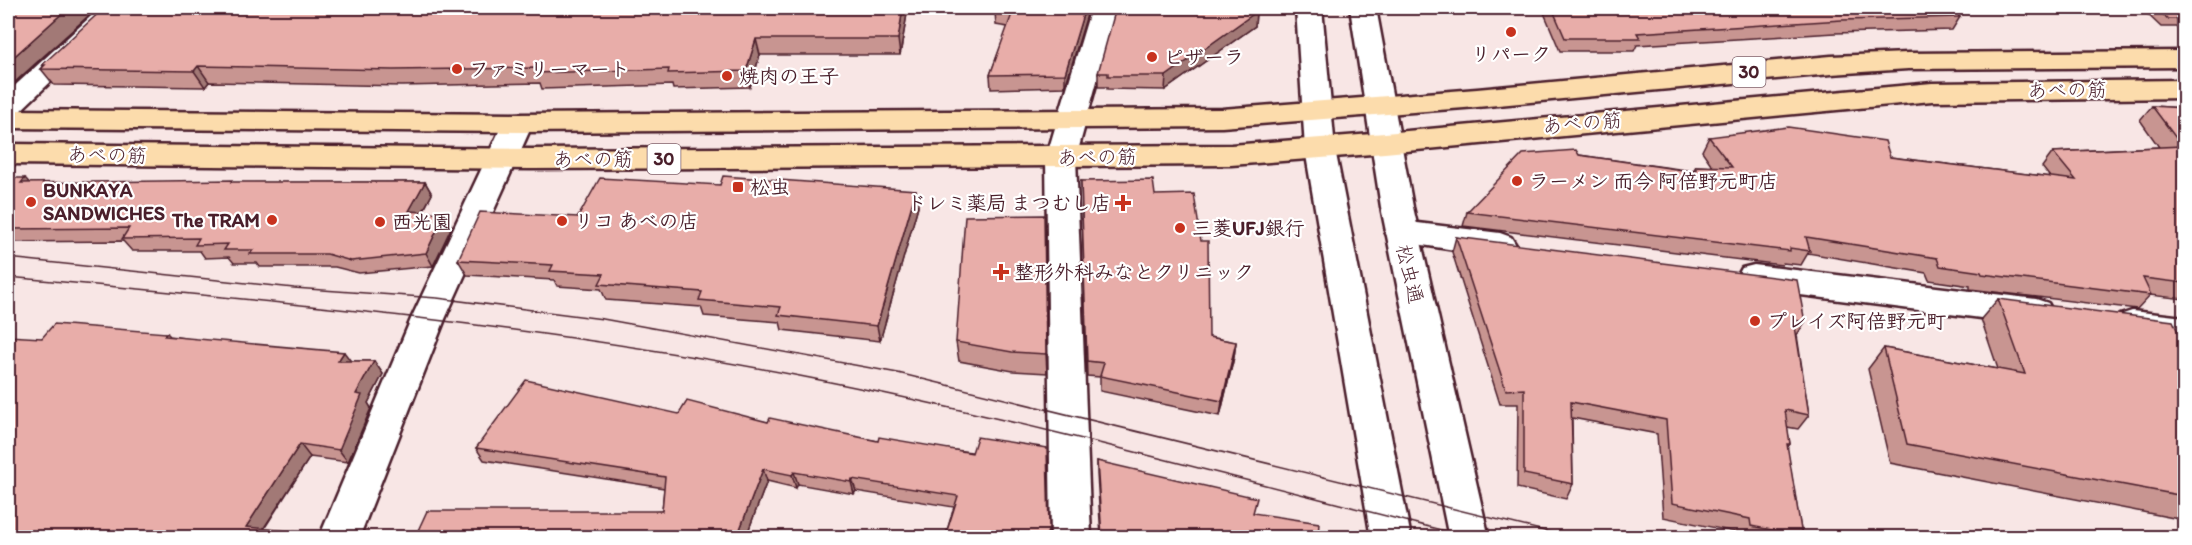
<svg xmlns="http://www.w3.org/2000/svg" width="2192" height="545" viewBox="0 0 2192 545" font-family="Itim,'Klee One',sans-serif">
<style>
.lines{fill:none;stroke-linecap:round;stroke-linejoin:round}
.minor-casing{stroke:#4a1f2b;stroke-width:5}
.tertiary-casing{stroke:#4a1f2b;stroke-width:5}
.primary-casing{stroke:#4a1f2b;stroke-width:5}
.minor{fill:#fff;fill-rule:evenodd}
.tertiary{fill:#fff;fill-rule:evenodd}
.primary{fill:#fcdcac;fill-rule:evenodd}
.tram{stroke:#4a1f2b;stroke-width:1.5}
.wall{fill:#c89591;stroke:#4a1f2b;stroke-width:1.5}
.shaded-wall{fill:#a27976;stroke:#4a1f2b;stroke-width:1.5}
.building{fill:#e8ada9;stroke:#4a1f2b;stroke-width:1.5}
.poi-dot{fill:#c8321e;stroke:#fff;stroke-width:2}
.labels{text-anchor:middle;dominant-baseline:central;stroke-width:4.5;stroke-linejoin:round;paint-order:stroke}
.shield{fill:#fff;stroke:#80626b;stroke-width:1.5}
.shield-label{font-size:18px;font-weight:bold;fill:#4a1f2b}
.poi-label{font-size:20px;font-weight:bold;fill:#4a1f2b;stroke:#fff;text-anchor:start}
.street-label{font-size:20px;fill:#4a1f2b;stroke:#fff}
</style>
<rect width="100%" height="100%" fill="#f8e6e5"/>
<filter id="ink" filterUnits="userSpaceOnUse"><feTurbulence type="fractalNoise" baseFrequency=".0167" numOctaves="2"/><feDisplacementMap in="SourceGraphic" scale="12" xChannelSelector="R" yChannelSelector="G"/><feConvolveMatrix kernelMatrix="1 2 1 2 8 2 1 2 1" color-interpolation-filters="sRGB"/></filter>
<g filter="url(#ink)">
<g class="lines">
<g class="minor-casing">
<g id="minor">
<polygon points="100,8 128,8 18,113 8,116 8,92"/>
<polygon points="1091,8 1117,8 1076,158 1091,538 1051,538 1046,158"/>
<polygon points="518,114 528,116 533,123 445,319 359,538 319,538 411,319 503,123 508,116"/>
<polygon points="1401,221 1500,233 1511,237 1516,245 1511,253 1500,257 1390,240 1385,232 1390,224"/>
<polygon points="1754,265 2036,299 2048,303 2053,312 2048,321 2036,325 1754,289 1742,286 1737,277 1742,268"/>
<polygon points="2132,311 2184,317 2184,343 2132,337 2120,333 2115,324 2120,315"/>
</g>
</g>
<g class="tertiary-casing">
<g id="tertiary">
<polygon points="1296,8 1322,8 1335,149 1411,538 1371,538 1305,149"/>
<polygon points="1350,8 1376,8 1413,207 1489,538 1449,538 1381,207"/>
</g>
</g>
<g class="primary-casing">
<g id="primary">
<polygon points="2184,51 2184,67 1908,69 1831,74 1477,107 1222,127 518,132 8,128 8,110 518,114 1222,109 1477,89 1831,56 1908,53"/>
<polygon points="2184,80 2184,98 1932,101 1385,153 1231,165 531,169 8,164 8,144 531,149 1231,145 1385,133 1932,83"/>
</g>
</g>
<use href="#minor" class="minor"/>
<use href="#tertiary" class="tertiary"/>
<use href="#primary" class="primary"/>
<g class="tram">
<polyline points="8,258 294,288 437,298 603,319 898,373 1573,538"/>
<path d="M8 277C276 301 546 326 810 378 1033 422 1253 483 1473 538"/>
</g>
</g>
<g class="wall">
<polygon points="8,8 97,8 15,82 8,82"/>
<polygon points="908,8 900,55 760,55 750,87 673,89 672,85 542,89 540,83 402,86 209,82 205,87 54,85 41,69 43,67 42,65"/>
<polygon points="997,8 1089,8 1065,87 991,89 990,75 1008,27 996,25 995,12"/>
<polygon points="1542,8 1951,8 1960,17 1952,30 1835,33 1637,45 1634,51 1560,51"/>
<polygon points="2141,8 2184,8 2184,27 2161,27"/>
<polygon points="1256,12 1255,26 1165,90 1107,89 1107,87 1098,87 1098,73"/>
<polygon points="2152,106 2184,108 2184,299 2150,295 2137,309 1970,289 1970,286 1929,280 1926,273 1808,253 1801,265 1783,263 1782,265 1463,226 1467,212 1579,155 1693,171 1696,166 1713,167 1702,151 1709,137 1890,157 2050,177 2042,167 2053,152 2159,147 2140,120"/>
<polygon points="8,178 30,183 425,182 432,194 423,212 452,226 433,266 359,273 335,267 260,267 257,263 234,263 229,257 205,258 200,251 132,251 123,241 8,242"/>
<polygon points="1081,181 1155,195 1209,337 1236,342 1234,357 1220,416 1100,391 1100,377 1087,376"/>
<polygon points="720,185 916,190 918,206 880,341 782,330 780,322 704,316 701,307 606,300 601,289 557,286 554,280 467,275 458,260 578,217"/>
<polygon points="1045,235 1047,373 1013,371 959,361 956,342"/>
<polygon points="1456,237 1805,322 1797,335 1809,415 1798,429 1787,427 1790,444 1787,448 1802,536 1801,537 1740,537 1740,533 1663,517 1657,434 1572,418 1573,484 1566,499 1517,488 1518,404 1500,404 1452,252"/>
<polygon points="1998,299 2184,345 2184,520 1890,463 1868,369 1884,348 1998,369 1981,319"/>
<polygon points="167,333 170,336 350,361 374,361 383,374 368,403 371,408 348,462 310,457 264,529 310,533 314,537 8,537 42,338"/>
<polygon points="679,414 768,422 878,441 1048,461 1049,537 945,537 954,507 856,491 854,494 798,484 796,488 767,481 746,537 415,537 662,511 664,488 484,460 476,448"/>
<polygon points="1097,461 1254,513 1318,537 1101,537 1097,474"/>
</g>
<g class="shaded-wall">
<polygon points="68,8 97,8 15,82 8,72 8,62"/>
<polygon points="903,8 908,8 900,55 898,39"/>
<polygon points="1085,8 1089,8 1065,87 1065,74"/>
<polygon points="1256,12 1255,26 1165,90 1166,76"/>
<polygon points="756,39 760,55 750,87 746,71"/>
<polygon points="198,66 209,82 205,87 194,71"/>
<polygon points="25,178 37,191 21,183"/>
<polygon points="425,182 432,194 416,224 409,211"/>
<polygon points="916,190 918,206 880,341 877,326"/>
<polygon points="445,213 452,226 433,266 426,253"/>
<polygon points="1044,215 1045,235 1047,373 1046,354"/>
<polygon points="1236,342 1234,357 1220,416 1222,401"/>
<polygon points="344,352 353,364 338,361"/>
<polygon points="374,361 383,374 368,403 371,408 348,462 339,450 356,394"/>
<polygon points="300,444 310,457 258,537 246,527"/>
<polygon points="1048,461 1049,537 1046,537"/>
<polygon points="763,469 767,481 746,537 737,537"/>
<polygon points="794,472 798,484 796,488 792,475"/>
<polygon points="852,479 856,491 854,494 851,482"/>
<polygon points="310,533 314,537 307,537"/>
</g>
<g class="building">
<polygon points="8,8 68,8 8,62"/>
<polygon points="104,8 903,8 898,39 756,39 746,71 668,73 669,69 535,73 538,68 393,70 198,66 194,71 41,69 45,65 42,65"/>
<polygon points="997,8 1085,8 1065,74 990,75 1012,14 995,12"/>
<polygon points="1116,8 1255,8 1256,12 1166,76 1108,76 1108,73 1098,73"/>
<polygon points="1552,8 1951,8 1960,17 1842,20 1637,33 1640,38 1565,38"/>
<polygon points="2156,8 2184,8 2184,19 2168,19"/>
<polygon points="2152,106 2184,108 2184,283 2143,278 2151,295 1982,274 1981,272 1940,266 1937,258 1806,237 1810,251 1790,248 1790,251 1467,212 1523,154 1576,150 1579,155 1696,172 1696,166 1732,167 1709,137 1788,127 1885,141 1890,157 2076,180 2053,152 2182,146"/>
<polygon points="723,176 916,190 877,326 778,315 781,307 699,300 702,292 599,284 604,274 550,271 553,265 458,260 480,212 578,217 600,178 720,185"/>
<polygon points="8,178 25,178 21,183 232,180 231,182 425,182 409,211 445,213 426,253 351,261 327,254 250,254 253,250 224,250 228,244 195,245 199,238 122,239 129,228 8,229"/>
<polygon points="1153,180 1155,195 1194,194 1201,241 1208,241 1209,337 1236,342 1222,401 1100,376 1104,363 1087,361 1081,181"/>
<polygon points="1044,215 1046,354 1012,352 956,342 965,216"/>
<polygon points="1456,237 1797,280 1805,322 1794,320 1809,415 1785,410 1790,444 1787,444 1802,536 1751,526 1750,519 1672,503 1666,420 1571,402 1573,484 1524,474 1524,389 1506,390"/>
<polygon points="1998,299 2173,321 2184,345 2184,496 1907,444 1884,348 2025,374"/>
<polygon points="54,324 167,333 164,336 344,352 338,361 374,361 356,394 362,395 339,450 300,444 246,527 310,533 307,537 8,537 8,336 42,338"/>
<polygon points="526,380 679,414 687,401 768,422 770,418 878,441 879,437 972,453 977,437 1047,448 1049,527 1046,537 945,537 958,496 852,479 851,482 794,472 792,475 763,469 737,537 415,537 427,511 662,511 665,477 476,448"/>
<polygon points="1097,461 1257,498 1253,513 1319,523 1318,537 1102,537"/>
</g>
</g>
<g class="poi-dot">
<circle cx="1511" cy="32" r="6"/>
<circle cx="1152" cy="57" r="6"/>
<circle cx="457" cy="69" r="6"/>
<circle cx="727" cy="76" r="6"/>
<circle cx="1517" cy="181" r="6"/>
<rect x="732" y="181" width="12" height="12" rx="3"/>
<circle cx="31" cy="202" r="6"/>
<path d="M1120 194h6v6h6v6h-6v6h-6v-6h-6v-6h6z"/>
<circle cx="272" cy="220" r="6"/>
<circle cx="562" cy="221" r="6"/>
<circle cx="380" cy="222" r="6"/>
<circle cx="1180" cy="228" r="6"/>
<path d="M998 263h6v6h6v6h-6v6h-6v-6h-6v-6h6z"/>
<circle cx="1755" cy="321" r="6"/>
</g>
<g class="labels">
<g class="shield">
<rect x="1732.5" y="57" width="33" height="30" rx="4.5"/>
<rect x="647.5" y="144" width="33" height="30" rx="4.5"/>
</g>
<g class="shield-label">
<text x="1749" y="72">30</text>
<text x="664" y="159">30</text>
</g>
<g class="poi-label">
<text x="1511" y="54" text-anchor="middle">リパーク</text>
<text x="1164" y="57">ピザーラ</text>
<text x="469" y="69">ファミリーマート</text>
<text x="739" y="76">焼肉の王子</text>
<text x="1529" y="181">ラーメン 而今 阿倍野元町店</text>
<text x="750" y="187">松虫</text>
<text x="43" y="190">BUNKAYA<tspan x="43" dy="23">SANDWICHES</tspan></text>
<text x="1111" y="203" text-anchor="end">ドレミ薬局 まつむし店</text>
<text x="260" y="220" text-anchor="end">The TRAM</text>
<text x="574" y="221">リコ あべの店</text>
<text x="392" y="222">西光園</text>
<text x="1192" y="228">三菱UFJ銀行</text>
<text x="1014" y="272">整形外科みなとクリニック</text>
<text x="1767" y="321">プレイズ阿倍野元町</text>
</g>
<g class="street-label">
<text transform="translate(2067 90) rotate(-1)">あべの筋</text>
<text transform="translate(1582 123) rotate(-5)">あべの筋</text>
<text transform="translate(107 155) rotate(1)">あべの筋</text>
<text transform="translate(1097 157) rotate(-1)">あべの筋</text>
<text x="593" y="159">あべの筋</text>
<text transform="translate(1410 274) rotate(77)">松虫通</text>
</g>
</g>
<rect width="2192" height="545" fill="none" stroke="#fff" stroke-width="30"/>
<rect x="15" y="15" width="2162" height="515" fill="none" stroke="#4a1f2b" stroke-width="2" filter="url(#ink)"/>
</svg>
